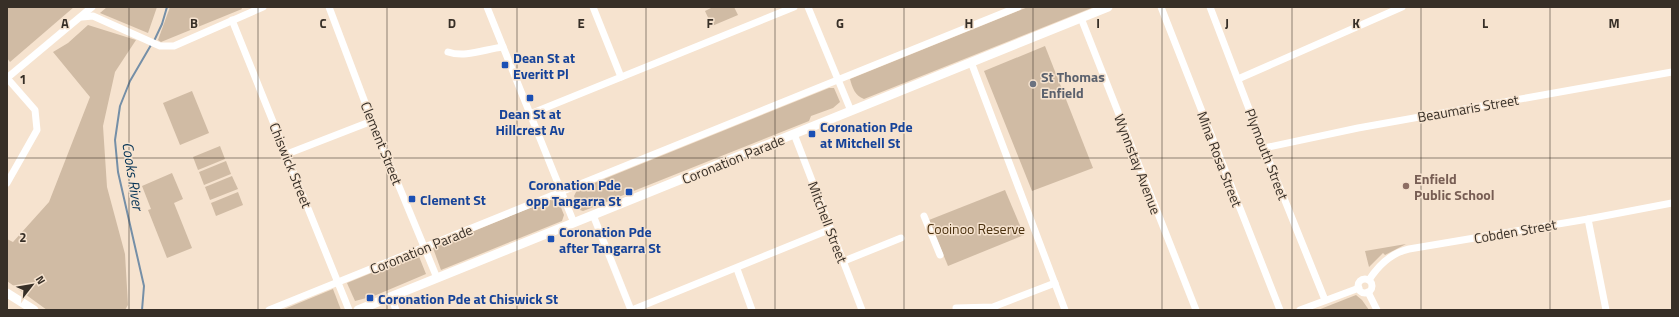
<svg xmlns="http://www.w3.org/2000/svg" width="1679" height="317" viewBox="0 0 1679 317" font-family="'Titillium Web',sans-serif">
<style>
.green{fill:#d0bba4}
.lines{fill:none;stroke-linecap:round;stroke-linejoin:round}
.stream{stroke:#758fa7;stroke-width:2}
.minor{stroke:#fff;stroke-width:7}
.major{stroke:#fff;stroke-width:9}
.grid{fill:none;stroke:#372f27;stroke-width:1;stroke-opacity:0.55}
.transit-dot{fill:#1a4fb4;stroke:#f6e3cf;stroke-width:1.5}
.worship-dot{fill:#6b7280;stroke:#f6e3cf;stroke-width:1.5}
.education-dot{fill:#8d6e63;stroke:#f6e3cf;stroke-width:1.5}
.labels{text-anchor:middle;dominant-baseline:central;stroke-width:3;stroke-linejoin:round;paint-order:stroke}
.transit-label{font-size:14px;font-weight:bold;fill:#164399;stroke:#f6e3cf;text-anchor:start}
.worship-label{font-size:14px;font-weight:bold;fill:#5b616d;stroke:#f6e3cf;text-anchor:start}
.street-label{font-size:14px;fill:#372f27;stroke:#f6e3cf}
.education-label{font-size:14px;font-weight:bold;fill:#785e54;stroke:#f6e3cf;text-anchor:start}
.park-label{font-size:14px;fill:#4b310f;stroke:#f6e3cf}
.water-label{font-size:15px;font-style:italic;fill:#053355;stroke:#f6e3cf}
.grid-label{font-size:13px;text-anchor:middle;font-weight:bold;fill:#372f27;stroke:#f6e3cf;stroke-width:3;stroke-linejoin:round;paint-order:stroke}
</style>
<rect width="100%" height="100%" fill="#f6e3cf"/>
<g class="green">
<polygon points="7,7 74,7 10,62 7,58"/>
<polygon points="107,7 157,7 148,33 100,13"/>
<polygon points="170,7 241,7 242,9 161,42 158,40"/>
<polygon points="713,7 734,7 738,15 712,26 705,11"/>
<path d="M1028 7H1094L864 99C855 96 852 87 850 79Z"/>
<polygon points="88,25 136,40 115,72 103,126 107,187 125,254 128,305 125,310 47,310 7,281 7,239 13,242 49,202 90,97 53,52 68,43"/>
<polygon points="1045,46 1093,168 1032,191 984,71"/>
<polygon points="829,88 834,88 840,102 833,108 811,116 809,121 591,208 583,211 580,210 574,196 577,190"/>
<polygon points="192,91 209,133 180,145 163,103"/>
<polygon points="220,146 225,159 198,170 193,157"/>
<polygon points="226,161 231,174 204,185 199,172"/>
<polygon points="172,173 183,199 174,203 192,248 167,258 148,210 151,209 142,186"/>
<polygon points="232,176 238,189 210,200 205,187"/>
<polygon points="1005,190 1024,235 948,266 929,220"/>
<polygon points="238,192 243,205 216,216 211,203"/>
<polygon points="554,198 558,200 564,215 562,221 441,270 433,248"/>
<polygon points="1406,244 1385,255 1383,253 1369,267 1365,251"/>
<polygon points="418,254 426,274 374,296 355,301 347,283"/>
<polygon points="333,289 341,310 282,310"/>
<polygon points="1356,295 1362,300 1369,310 1318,310"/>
</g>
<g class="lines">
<g class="stream">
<polyline points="154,41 162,24 167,7"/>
<polyline points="142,310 144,286 118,172 115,140 120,106 130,81 151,45"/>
</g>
<g class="minor">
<polyline points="329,7 372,121 437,278"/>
<polyline points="487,7 574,223"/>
<polyline points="593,7 621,77"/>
<polyline points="808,7 851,111"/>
<polyline points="1161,7 1280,310"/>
<polyline points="1210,7 1267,156 1325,300"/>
<polyline points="82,17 93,16 160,46 174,46 263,7"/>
<polyline points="1081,18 1196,310"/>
<polyline points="232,20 349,310"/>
<path d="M448 52C466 58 485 49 503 47"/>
<polyline points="971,62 1065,310"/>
<polyline points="7,78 92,7"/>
<polyline points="1238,79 1402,7"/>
<polyline points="530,114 794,7"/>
<polyline points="794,134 862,310"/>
<polyline points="1264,148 1358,128 1672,72"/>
<polyline points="287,154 372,121"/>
<polyline points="7,183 37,130 35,110 7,78"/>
<polyline points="593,215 631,310"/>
<polyline points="924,216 940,255"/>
<polyline points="1588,219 1606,310"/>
<polyline points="844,261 901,238"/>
<polyline points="737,269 752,310"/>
<circle cx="1365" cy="286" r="7"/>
<path d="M1369 280C1378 266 1391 253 1409 249L1588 219 1672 203"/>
<polyline points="1368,292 1377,310"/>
<polyline points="391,297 396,310"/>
<polyline points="956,308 993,307 1055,283"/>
<polyline points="269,310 1018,7"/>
<polyline points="632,310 831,229"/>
<polyline points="1300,310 1359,288"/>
</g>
<g class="major">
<polyline points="7,293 34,310"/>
<polyline points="358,310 1108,7"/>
</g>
</g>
<path class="grid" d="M129 7V310M258 7V310M387 7V310M517 7V310M646 7V310M775 7V310M904 7V310M1033 7V310M1162 7V310M1292 7V310M1421 7V310M1550 7V310M7 158H1672"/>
<g class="transit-dot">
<rect x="501" y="61" width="8" height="8" rx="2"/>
<rect x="526" y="94" width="8" height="8" rx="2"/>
<rect x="808" y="130" width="8" height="8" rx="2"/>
<rect x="625" y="188" width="8" height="8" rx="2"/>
<rect x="408" y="195" width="8" height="8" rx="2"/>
<rect x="547" y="235" width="8" height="8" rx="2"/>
<rect x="366" y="294" width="8" height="8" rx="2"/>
</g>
<circle class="worship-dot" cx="1033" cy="84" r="4"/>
<circle class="education-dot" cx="1406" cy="186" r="4"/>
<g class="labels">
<g class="transit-label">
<text x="513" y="57">Dean St at<tspan x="513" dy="16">Everitt Pl</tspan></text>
<text x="530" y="113" text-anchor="middle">Dean St at<tspan x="530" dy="16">Hillcrest Av</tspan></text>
<text x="820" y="126">Coronation Pde<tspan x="820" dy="16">at Mitchell St</tspan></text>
<text x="621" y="184" text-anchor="end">Coronation Pde<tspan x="621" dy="16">opp Tangarra St</tspan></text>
<text x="420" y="199">Clement St</text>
<text x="559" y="231">Coronation Pde<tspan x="559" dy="16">after Tangarra St</tspan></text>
<text x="378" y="298">Coronation Pde at Chiswick St</text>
</g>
<g class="worship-label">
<text x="1041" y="76">St Thomas<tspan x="1041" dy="16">Enfield</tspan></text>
</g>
<g class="street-label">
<text transform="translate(1468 108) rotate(-10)">Beaumaris Street</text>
<text transform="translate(382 143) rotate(68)">Clement Street</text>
<text transform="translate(1267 154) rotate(69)">Plymouth Street</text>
<text transform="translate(733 159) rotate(-22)">Coronation Parade</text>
<text transform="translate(1220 159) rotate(69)">Mina Rosa Street</text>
<text transform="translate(1138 164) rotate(69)">Wynnstay Avenue</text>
<text transform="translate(291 165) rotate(68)">Chiswick Street</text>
<text transform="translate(828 222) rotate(69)">Mitchell Street</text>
<text transform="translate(1515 231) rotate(-10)">Cobden Street</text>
<text transform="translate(421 249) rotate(-22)">Coronation Parade</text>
</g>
<g class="education-label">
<text x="1414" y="178">Enfield<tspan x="1414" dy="16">Public School</tspan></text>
</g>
<g class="park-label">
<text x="976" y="228">Cooinoo Reserve</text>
</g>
<g class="water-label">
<text transform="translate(133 176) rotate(81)">Cooks River</text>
</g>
</g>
<g class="grid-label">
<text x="65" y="28">A</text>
<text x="194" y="28">B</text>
<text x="323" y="28">C</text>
<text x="452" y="28">D</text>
<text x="581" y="28">E</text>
<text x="710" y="28">F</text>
<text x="840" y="28">G</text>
<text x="969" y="28">H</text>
<text x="1098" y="28">I</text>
<text x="1227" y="28">J</text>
<text x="1356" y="28">K</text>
<text x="1485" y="28">L</text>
<text x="1614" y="28">M</text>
<text x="23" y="84">1</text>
<text x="23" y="242">2</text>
</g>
<rect width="1679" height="317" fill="none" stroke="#372f27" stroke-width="16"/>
<g transform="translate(32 285) rotate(59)" stroke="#f6e3cf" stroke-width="3" paint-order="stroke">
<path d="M0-3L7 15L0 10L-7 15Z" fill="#372f27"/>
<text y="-6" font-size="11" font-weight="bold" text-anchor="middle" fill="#372f27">N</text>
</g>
</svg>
